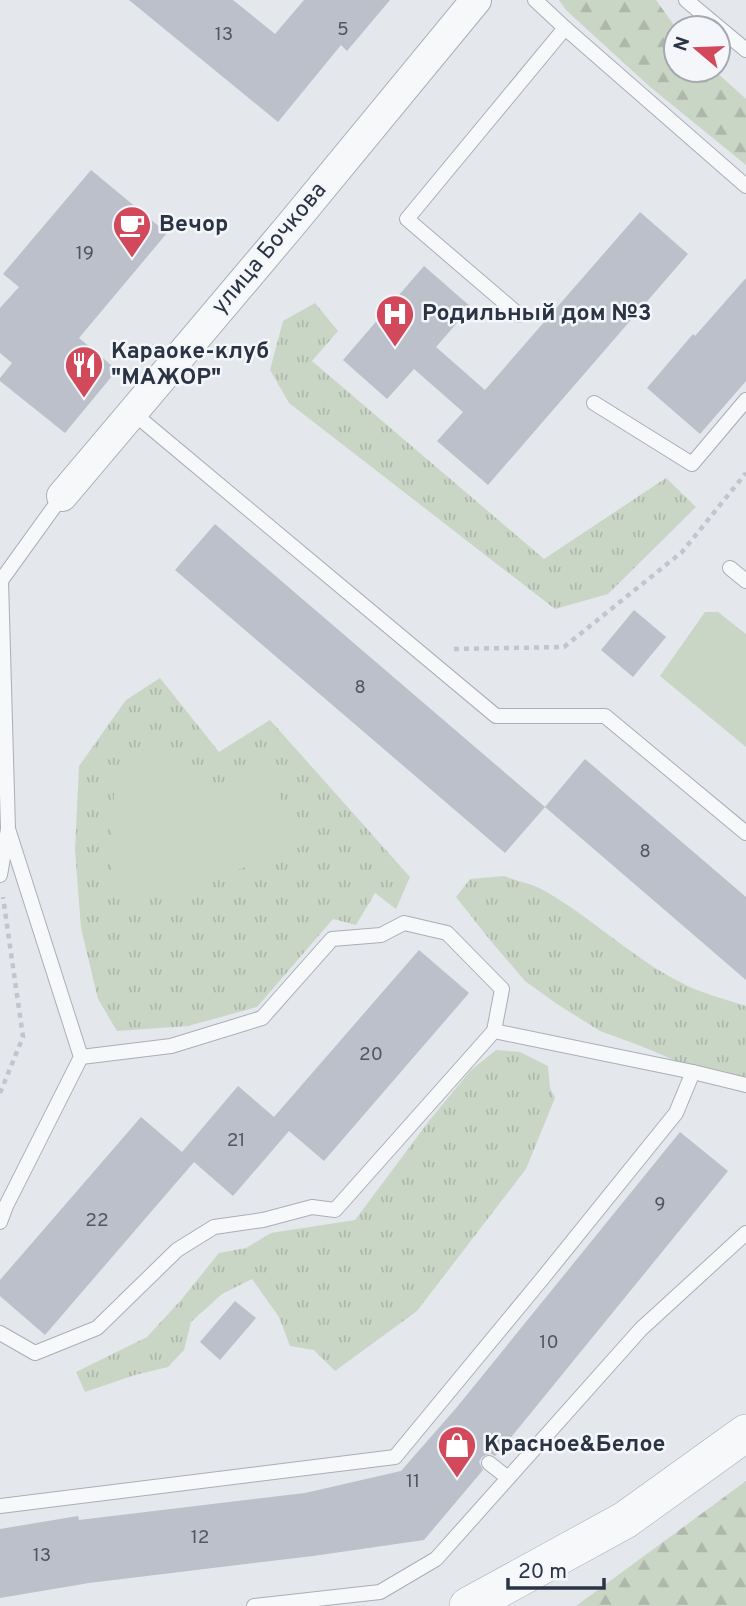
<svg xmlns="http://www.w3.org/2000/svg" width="746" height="1606" viewBox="0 0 746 1606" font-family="Overpass,sans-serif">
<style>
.grass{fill:url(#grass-tufts)}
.forest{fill:url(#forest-firs)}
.green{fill:#c9d6c5}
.building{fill:#bbc0ca}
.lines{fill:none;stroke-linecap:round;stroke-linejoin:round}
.service-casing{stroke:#a9aeb7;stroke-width:16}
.minor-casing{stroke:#a9aeb7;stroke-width:32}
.tertiary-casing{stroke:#a9aeb7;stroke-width:38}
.path{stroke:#c2c5cb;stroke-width:4.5;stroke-dasharray:5 5;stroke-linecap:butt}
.service{stroke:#f7f8fa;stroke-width:14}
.minor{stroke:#f7f8fa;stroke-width:30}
.tertiary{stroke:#f7f8fa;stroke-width:37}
.labels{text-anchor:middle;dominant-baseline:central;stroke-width:5;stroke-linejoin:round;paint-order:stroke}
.number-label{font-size:19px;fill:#4f5766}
.poi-label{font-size:23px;font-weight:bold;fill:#2b3445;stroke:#f4f6f9;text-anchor:start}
.street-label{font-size:23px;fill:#2b3445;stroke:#f4f6f9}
</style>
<defs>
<pattern id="grass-tufts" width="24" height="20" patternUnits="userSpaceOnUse" patternTransform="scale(1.75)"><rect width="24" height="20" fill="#c9d6c5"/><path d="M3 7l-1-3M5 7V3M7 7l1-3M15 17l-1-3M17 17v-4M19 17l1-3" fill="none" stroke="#adb8ab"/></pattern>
<pattern id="forest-firs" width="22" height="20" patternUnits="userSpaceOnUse" patternTransform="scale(1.75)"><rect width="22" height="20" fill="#c9d6c5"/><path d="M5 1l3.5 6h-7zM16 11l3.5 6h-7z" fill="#adb8ab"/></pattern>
</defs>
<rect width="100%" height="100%" fill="#e4e7ec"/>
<g class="grass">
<polygon points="315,303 338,331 312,361 544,559 666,478 696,507 608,594 555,609 289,403 270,370 283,321"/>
<polygon points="160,678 219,752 270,720 410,877 396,909 375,893 356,925 333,919 257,1007 188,1026 117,1031 98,999 81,928 75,850 79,766 126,700"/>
<path d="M504 876C517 881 533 884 545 891 592 918 631 957 680 982 700 993 724 999 746 1006V1078L714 1077 641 1046 600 1031 557 1004 525 981 490 940 456 897 470 879Z"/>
<polygon points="496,1050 520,1052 548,1066 550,1088 555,1098 526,1169 417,1311 335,1371 314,1350 290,1346 279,1317 252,1279 222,1294 191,1322 184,1350 168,1367 135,1375 85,1392 76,1372 147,1337 181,1300 219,1253 246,1248 271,1233 355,1220 429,1121 470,1071"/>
</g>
<g class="forest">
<polygon points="559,0 656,0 676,28 676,70 714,70 746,99 746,165 649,86 566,10"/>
<polygon points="746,1481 746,1606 576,1606"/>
</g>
<g class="green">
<polygon points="705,612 718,612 746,634 746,747 660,676"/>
<polygon points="151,730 192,776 206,798 240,777 263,766 303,846 182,890 114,899 111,842 115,780"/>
</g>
<g class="building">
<polygon points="129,0 233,0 275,34 304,0 390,0 347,51 341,45 278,122"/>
<polygon points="91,170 167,233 79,338 117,370 65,433 0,381 0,378 12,363 0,353 0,308 19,287 3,274"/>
<polygon points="640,212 688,254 488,485 437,441 463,412 414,369 387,399 343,360 424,266 471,307 436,347 485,390"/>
<polygon points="746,278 746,381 700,434 647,388 693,334 695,336"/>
<polygon points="215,524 545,807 505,853 175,570"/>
<polygon points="634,610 666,637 633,677 601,650"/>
<polygon points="585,759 746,897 746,980 545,807"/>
<polygon points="419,950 469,993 324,1161 289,1131 233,1196 194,1162 45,1335 0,1296 0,1280 141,1117 182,1152 238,1086 274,1117"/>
<polygon points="680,1132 728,1171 504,1446 495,1456 490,1453 482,1457 479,1462 483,1470 424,1540 313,1556 89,1583 0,1598 0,1529 78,1516 79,1520 305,1493 401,1471 457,1407"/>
<polygon points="235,1301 256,1318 220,1360 200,1342"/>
</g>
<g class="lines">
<g class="service-casing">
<g id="service">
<polyline points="535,0 565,28 746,186"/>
<polyline points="686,0 746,50"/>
<polyline points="519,315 407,219 565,28"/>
<polyline points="594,403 692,464 746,400"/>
<polyline points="132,412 496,716 605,716 746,833"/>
<polyline points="730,568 746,581"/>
<polyline points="0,582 62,496"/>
<polyline points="0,875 8,829 1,581"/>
<polyline points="81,1057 171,1046 262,1018 332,939 381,935 404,923 447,933 502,989 494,1031"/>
<polyline points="0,1222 6,1206 81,1057 8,829"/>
<polyline points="0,1333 35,1353 97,1328 177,1250 214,1227 263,1220 312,1207 335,1210 494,1031 693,1072"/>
<polyline points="489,1463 508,1478"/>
<polyline points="0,1506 395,1457 542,1279 676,1113 693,1072 746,1085"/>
<polyline points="254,1606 380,1592 436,1559 641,1329 746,1233"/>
</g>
</g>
<g class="minor-casing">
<polyline id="minor" points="62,496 290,226 476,0"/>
</g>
<g class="tertiary-casing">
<polyline id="tertiary" points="468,1606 625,1520 746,1433"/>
</g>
<g class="path">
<polyline points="454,649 564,647 682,552 746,473"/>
<polyline points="0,1093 23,1037 3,897"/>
</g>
<use href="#service" class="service"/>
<use href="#minor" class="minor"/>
<use href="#tertiary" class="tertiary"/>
</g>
<defs>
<g id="cafe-pin" transform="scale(2.0125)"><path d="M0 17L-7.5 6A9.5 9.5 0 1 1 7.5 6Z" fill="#d1495b" stroke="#f4f6f9"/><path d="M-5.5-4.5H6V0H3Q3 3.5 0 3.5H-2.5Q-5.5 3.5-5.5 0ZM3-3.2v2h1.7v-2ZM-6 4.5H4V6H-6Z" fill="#fff"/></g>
<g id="hospital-pin" transform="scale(2.0125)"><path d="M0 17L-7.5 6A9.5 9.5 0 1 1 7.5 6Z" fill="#d1495b" stroke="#f4f6f9"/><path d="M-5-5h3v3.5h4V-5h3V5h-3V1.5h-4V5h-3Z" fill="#fff"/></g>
<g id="restaurant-pin" transform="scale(2.0125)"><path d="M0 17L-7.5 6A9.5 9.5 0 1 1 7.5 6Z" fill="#d1495b" stroke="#f4f6f9"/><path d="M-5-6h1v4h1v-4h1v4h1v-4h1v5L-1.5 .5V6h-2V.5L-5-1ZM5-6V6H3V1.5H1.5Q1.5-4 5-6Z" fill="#fff"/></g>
<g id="shop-pin" transform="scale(2.0125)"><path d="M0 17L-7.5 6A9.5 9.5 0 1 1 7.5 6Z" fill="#d1495b" stroke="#f4f6f9"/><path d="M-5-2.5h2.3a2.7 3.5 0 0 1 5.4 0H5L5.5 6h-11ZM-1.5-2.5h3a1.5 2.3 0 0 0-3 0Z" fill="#fff"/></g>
</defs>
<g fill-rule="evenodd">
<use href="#cafe-pin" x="132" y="225"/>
<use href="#hospital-pin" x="395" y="314"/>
<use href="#restaurant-pin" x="84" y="365"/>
<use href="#shop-pin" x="457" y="1445"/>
</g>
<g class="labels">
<g class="number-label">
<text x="343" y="30">5</text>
<text x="224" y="35">13</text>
<text x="85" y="254">19</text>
<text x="360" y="688">8</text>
<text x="645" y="852">8</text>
<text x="371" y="1055">20</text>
<text x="236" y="1141">21</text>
<text x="660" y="1205">9</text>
<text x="97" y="1221">22</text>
<text x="549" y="1343">10</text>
<text x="413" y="1482">11</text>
<text x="200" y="1538">12</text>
<text x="42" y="1556">13</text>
</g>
<g class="poi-label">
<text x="159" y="225">Вечор</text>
<text x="422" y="314">Родильный дом №3</text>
<text x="111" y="352">Караоке-клуб<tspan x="111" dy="26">"МАЖОР"</tspan></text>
<text x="484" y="1445">Красное&amp;Белое</text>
</g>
<g class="street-label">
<text transform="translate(270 249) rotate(-50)">улица Бочкова</text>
</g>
</g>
<g transform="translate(697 49) rotate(289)"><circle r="33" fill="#f4f6f9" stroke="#a4a8b1" stroke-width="2"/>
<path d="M0-5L12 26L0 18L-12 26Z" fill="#d1495b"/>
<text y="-10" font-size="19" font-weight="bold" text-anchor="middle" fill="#2b3445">N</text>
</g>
<path d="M508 1578v10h96v-10" fill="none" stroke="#2b3445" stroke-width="3.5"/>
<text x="518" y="1578" font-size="21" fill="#2b3445" stroke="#f4f6f9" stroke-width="5" paint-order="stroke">20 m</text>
</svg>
